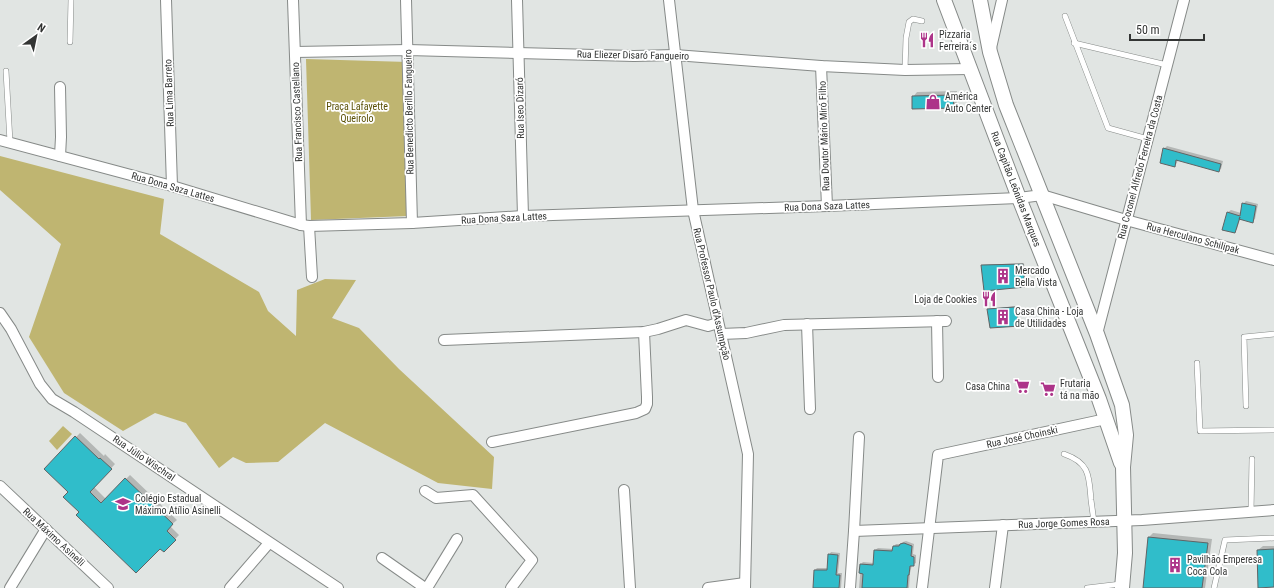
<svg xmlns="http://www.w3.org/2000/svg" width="1274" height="588" viewBox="0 0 1274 588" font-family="'Roboto Condensed',sans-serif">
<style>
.green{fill:#bfb571}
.shadow{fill:#0003}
.building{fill:#30bdca;stroke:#606364}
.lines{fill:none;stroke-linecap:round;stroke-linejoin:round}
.service-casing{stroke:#868a88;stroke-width:6}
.minor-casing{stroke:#868a88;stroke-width:12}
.secondary-casing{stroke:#868a88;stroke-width:16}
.service{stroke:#fff;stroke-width:5}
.minor{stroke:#fff;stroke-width:10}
.secondary{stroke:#fff;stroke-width:14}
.labels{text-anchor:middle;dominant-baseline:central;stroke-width:3.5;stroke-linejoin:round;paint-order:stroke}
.poi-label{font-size:10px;fill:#333534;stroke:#fff;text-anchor:start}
.street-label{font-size:10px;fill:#333534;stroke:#fff}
.park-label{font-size:10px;fill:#5b5107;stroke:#fff}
</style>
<rect width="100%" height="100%" fill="#e1e5e3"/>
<g class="green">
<polygon points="306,59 408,62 408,216 311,220"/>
<polygon points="0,156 164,199 160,234 259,292 268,311 296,336 297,290 325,279 356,280 332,318 359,328 399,369 494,457 492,489 438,483 325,423 278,462 246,463 233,457 219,468 186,423 155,413 123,431 64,393 29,337 61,244 0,190"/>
<polygon points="63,426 72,434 57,450 49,441"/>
</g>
<g class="shadow">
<polygon points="957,91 957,103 953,107 913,97 917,92"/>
<polygon points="1167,146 1223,161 1221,169 1218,171 1178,159 1177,163 1174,166 1164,149"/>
<polygon points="1246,201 1258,204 1255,219 1252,221 1240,219 1237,229 1235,232 1228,212 1231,210 1241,213 1243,204"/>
<polygon points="1024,263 1026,285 1025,286 982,265"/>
<polygon points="1016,306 1021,324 1020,325 990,327 988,310 989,309"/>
<polygon points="80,433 104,456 105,454 115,464 94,487 106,499 130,475 177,520 170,526 179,535 164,551 160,547 80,512 70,492 45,469"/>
<polygon points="1153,533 1212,539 1205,588 1144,588 1149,537"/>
<polygon points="906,541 914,544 913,554 916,555 916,563 912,565 910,573 909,588 859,588 861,564 863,562 874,563 875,550 878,548 894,549 894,546 896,544 900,544 903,542"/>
<polygon points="1263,546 1274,546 1274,586 1258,550"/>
<polygon points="831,552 840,553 838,573 842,573 841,588 814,588 815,570 817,568 828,568 829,555"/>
</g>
<g class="building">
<polygon points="953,95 954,108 912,109 912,96"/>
<polygon points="1163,148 1221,164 1219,172 1176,160 1175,167 1160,163"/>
<polygon points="1242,203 1256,206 1253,223 1239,219 1240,217 1235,233 1222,230 1227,212 1240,216"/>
<polygon points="1023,264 1025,287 984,291 981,265"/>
<polygon points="1015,307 1020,326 990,328 987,309"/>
<polygon points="75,436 99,459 100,458 112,469 90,492 101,503 125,478 173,524 167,531 176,540 164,552 160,549 136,573 76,515 79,512 63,497 68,492 44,469"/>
<polygon points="1148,537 1208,543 1202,588 1143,588"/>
<polygon points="904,543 912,546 911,556 914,557 914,566 910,566 909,575 908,575 907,588 862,588 863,574 859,573 860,564 873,565 874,550 892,551 893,546 899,546 900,544"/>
<polygon points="1274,549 1274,587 1258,588 1257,550"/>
<polygon points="828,554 838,555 836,575 840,575 839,588 813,588 814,570 827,570"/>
</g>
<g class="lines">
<g class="service-casing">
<g id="service">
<polyline points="1065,16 1108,128 1148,139"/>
<polyline points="70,42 71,0"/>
<polyline points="1074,43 1167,65"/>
<polyline points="905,70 906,38 909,22 913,19 922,21"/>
<polyline points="6,71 10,142"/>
<polyline points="1197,363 1200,431 1274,430"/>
<polyline points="1246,406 1244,337 1274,334"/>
<path d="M1064 454C1090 463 1089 476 1091 500 1092 507 1093 515 1094 522"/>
<polyline points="1251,512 1252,459"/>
<polyline points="1087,588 1121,584"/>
<polyline points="1214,588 1225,540 1274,538"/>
</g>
</g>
<g class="minor-casing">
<g id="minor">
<polyline points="166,0 172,186"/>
<polyline points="293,0 301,225"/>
<polyline points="406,0 412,223"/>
<polyline points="517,0 523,216"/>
<polyline points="669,0 693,210 748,454 745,588"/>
<polyline points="991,48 1002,0"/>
<polyline points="295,52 408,50 634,56 675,55 821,66 905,70 970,69"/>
<polyline points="821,66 827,206"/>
<polyline points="60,87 61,137 60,156"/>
<polyline points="0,140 172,186 301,225 309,226 412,223 523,216 827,206 1019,198 1042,195 1126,220 1274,260"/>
<polyline points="309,226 312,277"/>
<polyline points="0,313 11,329 40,384 52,399 74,412 338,588"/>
<polyline points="937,321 938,377"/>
<polyline points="807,324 810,409"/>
<polyline points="721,334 746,333 784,325 946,321"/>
<polyline points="1097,334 1184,0"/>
<polyline points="444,340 644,332 658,329 686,320 708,326 718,323"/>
<polyline points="492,442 636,413 645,409 647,404 647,397 644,332"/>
<polyline points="0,486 108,588"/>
<polyline points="624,490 630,588"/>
<polyline points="425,491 436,498 473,495 532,560 511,588"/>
<polyline points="854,531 1142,520 1274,510"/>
<polyline points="382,558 425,588"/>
<polyline points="10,588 46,529"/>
<polyline points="230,588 269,543"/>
<polyline points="427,588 457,539"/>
<polyline points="708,588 745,583"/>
<polyline points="850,588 854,531 859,437"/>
<polyline points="922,588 938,455 1106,419"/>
<polyline points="995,588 1003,525"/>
</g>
</g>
<g class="secondary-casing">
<g id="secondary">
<polyline points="944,0 1019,198 1099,399 1121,463"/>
<polyline points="980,0 990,52 1006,105 1097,334 1122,405 1126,435 1123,467 1125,553 1122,588"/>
</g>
</g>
<use href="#service" class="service"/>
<use href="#minor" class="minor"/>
<use href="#secondary" class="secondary"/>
</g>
<defs>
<g id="restaurant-bare" transform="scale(1.2)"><path d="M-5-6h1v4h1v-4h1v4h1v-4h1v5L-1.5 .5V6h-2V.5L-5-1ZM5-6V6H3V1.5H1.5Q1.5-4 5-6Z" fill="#ad3489" stroke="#fff" stroke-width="2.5" paint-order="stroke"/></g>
<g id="shop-bare" transform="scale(1.2)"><path d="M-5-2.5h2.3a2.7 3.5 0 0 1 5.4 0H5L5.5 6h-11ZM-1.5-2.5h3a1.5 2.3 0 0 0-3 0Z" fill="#ad3489" stroke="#fff" stroke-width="2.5" paint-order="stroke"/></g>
<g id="building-bare" transform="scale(1.2)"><path d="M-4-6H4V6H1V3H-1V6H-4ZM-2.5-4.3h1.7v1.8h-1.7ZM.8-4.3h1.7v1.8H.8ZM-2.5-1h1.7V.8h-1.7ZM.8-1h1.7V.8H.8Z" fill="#ad3489" stroke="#fff" stroke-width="2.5" paint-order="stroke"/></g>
<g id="supermarket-bare" transform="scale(1.2)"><path d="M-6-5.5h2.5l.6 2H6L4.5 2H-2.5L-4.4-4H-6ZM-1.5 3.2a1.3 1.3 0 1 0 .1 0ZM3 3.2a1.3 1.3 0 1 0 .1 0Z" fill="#ad3489" stroke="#fff" stroke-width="2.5" paint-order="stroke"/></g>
<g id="school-bare" transform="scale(1.2)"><path d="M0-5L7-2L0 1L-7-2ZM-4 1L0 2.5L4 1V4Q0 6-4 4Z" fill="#ad3489" stroke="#fff" stroke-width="2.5" paint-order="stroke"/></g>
</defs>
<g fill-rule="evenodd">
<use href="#restaurant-bare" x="927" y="40"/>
<use href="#shop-bare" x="933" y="102"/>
<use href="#building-bare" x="1003" y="276"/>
<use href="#restaurant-bare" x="989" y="299"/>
<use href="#building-bare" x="1003" y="317"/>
<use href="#supermarket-bare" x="1022" y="386"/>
<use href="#supermarket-bare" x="1048" y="389"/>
<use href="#school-bare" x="123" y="504"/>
<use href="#building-bare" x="1175" y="565"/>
</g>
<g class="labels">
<g class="poi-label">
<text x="939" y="34">Pizzaria<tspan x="939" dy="12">Ferreira´s</tspan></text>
<text x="945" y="96">América<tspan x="945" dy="12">Auto Center</tspan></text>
<text x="1015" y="270">Mercado<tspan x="1015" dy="12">Bella Vista</tspan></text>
<text x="977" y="299" text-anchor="end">Loja de Cookies</text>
<text x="1015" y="311">Casa China - Loja<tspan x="1015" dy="12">de Utilidades</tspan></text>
<text x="1060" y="383">Frutaria<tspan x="1060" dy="12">tá na mão</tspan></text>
<text x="1010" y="386" text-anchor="end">Casa China</text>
<text x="135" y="498">Colégio Estadual<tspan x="135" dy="12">Máximo Atílio Asinelli</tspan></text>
<text x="1187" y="559">Pavilhão Emperesa<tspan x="1187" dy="12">Coca Cola</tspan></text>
</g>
<g class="street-label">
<text transform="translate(633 55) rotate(1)">Rua Eliezer Disaró Fangueiro</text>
<text transform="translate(169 93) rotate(-92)">Rua Lima Barreto</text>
<text transform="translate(520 108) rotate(-91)">Rua Iseo Dizaró</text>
<text transform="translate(297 112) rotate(-92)">Rua Francisco Castellano</text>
<text transform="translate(409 112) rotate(-91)">Rua Benedicto Berillo Fangueiro</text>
<text transform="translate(824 136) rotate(-92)">Rua Doutor Mário Miró Filho</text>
<text transform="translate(1140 167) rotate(-75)">Rua Coronel Alfredo Ferreira da Costa</text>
<text transform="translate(173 187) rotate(16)">Rua Dona Saza Lattes</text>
<text transform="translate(1016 189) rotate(69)">Rua Capitão Leônidas Marques</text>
<text transform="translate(827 206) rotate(-2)">Rua Dona Saza Lattes</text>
<text transform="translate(504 218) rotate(-3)">Rua Dona Saza Lattes</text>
<text transform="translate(1193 238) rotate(15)">Rua Herculano Schilipak</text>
<text transform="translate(712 294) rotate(77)">Rua Professor Paulo d'Assumpção</text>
<text transform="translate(1022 437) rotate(-12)">Rua José Choinski</text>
<text transform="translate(144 458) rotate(34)">Rua Júlio Wischral</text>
<text transform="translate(1064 523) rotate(-2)">Rua Jorge Gomes Rosa</text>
<text transform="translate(54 537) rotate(43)">Rua Máximo Asinelli</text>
</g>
<g class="park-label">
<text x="357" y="106">Praça Lafayette<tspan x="357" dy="12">Queirolo</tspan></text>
</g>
</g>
<g transform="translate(36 36) rotate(33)" stroke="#ffffff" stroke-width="3" paint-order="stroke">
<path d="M0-3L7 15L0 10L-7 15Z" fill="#333534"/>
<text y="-6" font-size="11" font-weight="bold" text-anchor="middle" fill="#333534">N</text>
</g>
<path d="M1130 34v6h74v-6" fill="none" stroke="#333534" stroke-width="2"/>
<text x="1136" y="34" font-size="12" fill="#333534" stroke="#ffffff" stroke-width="3" paint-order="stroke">50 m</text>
</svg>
